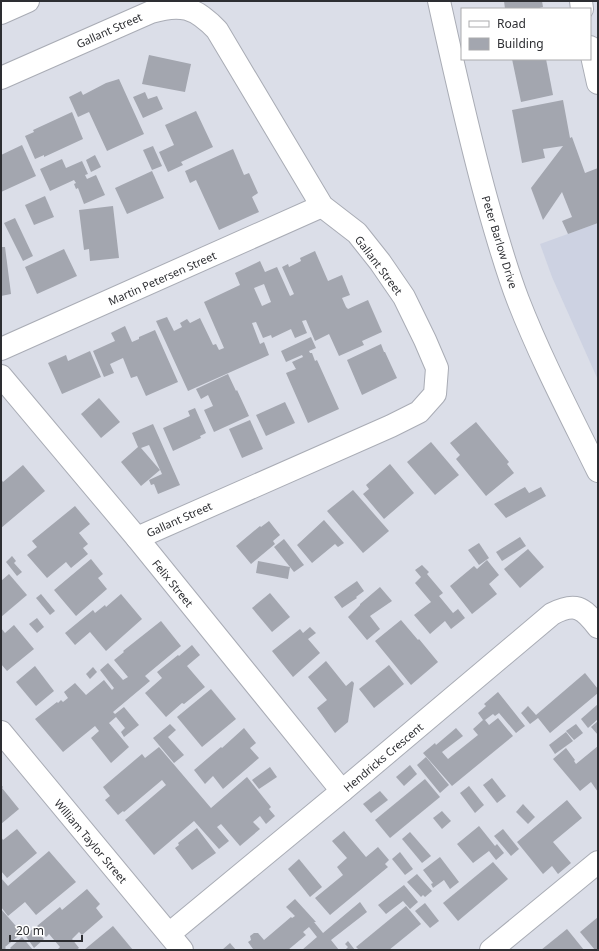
<svg xmlns="http://www.w3.org/2000/svg" width="599" height="951" viewBox="0 0 599 951" font-family="'Noto Sans',sans-serif">
<style>
.built{fill:#cdd2e2}
.building{fill:#a3a6af;fill-rule:evenodd}
.lines{fill:none;stroke-linecap:round;stroke-linejoin:round}
.minor-casing{stroke:#a9acb5;stroke-width:24}
.tertiary-casing{stroke:#a9acb5;stroke-width:24}
.minor{stroke:#fff;stroke-width:22}
.tertiary{stroke:#fff;stroke-width:22}
.labels{text-anchor:middle;dominant-baseline:central;stroke-width:3;stroke-linejoin:round;paint-order:stroke}
.street-label{font-size:11px;fill:#2d2e32;stroke:#fff}
</style>
<rect width="100%" height="100%" fill="#dbdee8"/>
<polygon class="built" points="598,223 598,380 552,277 540,244"/>
<g class="building">
<polygon points="504,1 542,1 543,7 536,9 505,9"/>
<polygon points="149,55 191,64 185,92 142,84"/>
<polygon points="512,59 546,59 553,95 521,102"/>
<polygon points="119,79 144,134 107,151 89,112 78,117 69,97 81,91 83,95 106,83"/>
<polygon points="145,92 148,99 157,96 163,109 143,118 133,97"/>
<polygon points="563,100 570,138 572,137 585,173 598,168 598,223 568,234 562,221 572,217 562,192 543,220 531,188 563,146 543,149 545,158 522,163 512,110"/>
<polygon points="196,111 213,147 181,162 183,165 168,172 159,152 174,145 165,125"/>
<polygon points="72,112 83,139 44,157 44,155 35,159 25,136 34,132 33,130"/>
<polygon points="22,145 36,176 1,192 1,155"/>
<polygon points="153,146 162,166 152,170 143,150"/>
<polygon points="233,149 244,175 249,173 258,193 252,197 259,212 219,230 196,180 190,183 185,171"/>
<polygon points="95,155 101,167 91,172 86,160"/>
<polygon points="62,159 66,168 82,161 88,174 85,175 87,179 96,175 105,195 84,204 78,188 76,189 74,184 76,183 74,180 50,191 40,169"/>
<polygon points="152,171 164,198 127,214 115,188"/>
<polygon points="45,196 54,217 34,225 25,205"/>
<polygon points="113,206 119,258 90,261 89,249 84,250 79,210"/>
<polygon points="15,218 33,256 23,261 4,223"/>
<polygon points="1,247 5,247 11,294 1,296"/>
<polygon points="64,249 77,276 37,294 25,267"/>
<path d="M315 251 328 281 342 275 350 295 342 298 346 307 348 309 368 300 382 332 362 341 364 345 339 356 329 334 315 341 306 320 302 321 307 333 295 338 291 329 272 338 271 335 263 338 256 322 252 323 260 344 264 342 269 355 188 391 156 321 167 317 174 331 182 327 180 323 187 319 190 323 200 318 213 345 216 344 219 350 224 348 204 302 240 285 235 273 260 261 265 272 277 267 290 296 294 294 282 267 288 264 289 267 301 261 300 258ZM264 284 271 302 262 306 254 288Z"/>
<polygon points="125,326 132,342 139,339 139,337 155,330 178,382 146,396 137,376 131,378 123,358 110,364 114,373 104,377 93,351 115,341 111,333"/>
<polygon points="311,337 316,348 309,351 310,353 312,353 315,361 317,360 339,409 308,423 286,373 296,369 292,362 303,357 302,355 286,362 281,351"/>
<polygon points="381,344 384,352 385,352 397,378 362,395 347,360"/>
<polygon points="90,351 101,377 62,394 48,363 66,355 68,361"/>
<polygon points="228,374 236,391 237,390 249,416 214,432 204,410 213,406 208,395 201,399 196,389"/>
<polygon points="99,398 120,422 101,438 81,414"/>
<polygon points="285,402 295,423 266,436 256,415"/>
<polygon points="195,408 206,433 200,436 201,438 173,451 163,428 190,416 188,411"/>
<polygon points="250,420 263,449 242,458 229,429"/>
<polygon points="476,422 509,462 507,464 514,473 486,496 456,459 460,455 450,443"/>
<polygon points="153,424 180,485 158,494 154,484 151,485 149,480 162,474 149,445 141,448 160,470 141,486 121,462 138,447 132,433"/>
<polygon points="431,442 459,475 435,495 407,462"/>
<polygon points="390,464 414,493 384,519 363,494 369,489 366,485"/>
<polygon points="23,465 45,491 1,528 1,479 3,482"/>
<polygon points="525,487 529,493 541,487 546,496 506,518 494,504"/>
<polygon points="353,490 389,531 363,553 327,511"/>
<polygon points="75,506 90,524 79,533 88,544 83,548 88,554 71,568 66,562 47,578 27,555 37,547 32,541"/>
<polygon points="324,520 344,543 338,547 335,544 312,563 297,545"/>
<polygon points="269,521 280,535 273,541 275,544 251,564 236,546 260,526 261,527"/>
<polygon points="520,537 526,546 502,561 496,552"/>
<polygon points="284,539 304,565 294,572 274,547"/>
<polygon points="479,543 489,558 479,565 468,550"/>
<polygon points="528,549 544,567 520,588 504,569"/>
<polygon points="12,556 16,561 14,563 22,572 17,576 6,562"/>
<polygon points="91,559 103,574 98,578 107,589 76,616 54,590"/>
<polygon points="487,560 499,575 489,584 497,594 472,614 450,586 474,566 477,569"/>
<polygon points="258,561 290,567 288,579 256,573"/>
<polygon points="422,565 429,572 427,574 443,593 439,596 453,613 458,609 465,618 451,629 445,621 430,634 414,615 431,602 415,583 421,577 415,570"/>
<polygon points="9,574 27,595 1,617 1,581"/>
<polygon points="357,581 364,591 356,597 357,598 342,608 334,597"/>
<polygon points="380,587 392,601 370,616 380,629 367,640 348,617 360,605 360,604"/>
<polygon points="270,593 290,617 272,632 252,608"/>
<polygon points="41,594 55,611 50,615 36,598"/>
<polygon points="121,594 142,619 106,651 90,632 75,645 65,633 93,610 95,613 105,605 106,607"/>
<polygon points="37,618 44,627 37,633 29,624"/>
<polygon points="401,620 418,640 419,639 438,662 411,685 375,641"/>
<polygon points="161,621 181,646 145,676 150,681 113,712 115,714 124,707 139,725 124,737 121,732 125,728 116,717 109,723 129,747 111,763 91,738 99,731 95,726 63,752 35,719 57,702 58,703 61,700 63,702 68,698 64,692 75,683 86,695 104,680 112,690 114,688 100,670 108,663 123,680 128,677 114,660 124,652 123,651"/>
<polygon points="14,625 34,649 7,671 1,664 1,628 5,633"/>
<polygon points="310,627 316,633 308,639 320,653 293,677 272,651 300,629 303,633"/>
<polygon points="192,645 200,655 187,666 205,687 184,704 182,703 166,717 145,693 162,678 157,672 178,655 179,656"/>
<polygon points="326,661 346,686 352,681 354,683 348,722 335,733 317,708 327,700 308,677"/>
<polygon points="389,665 404,684 374,708 359,689"/>
<polygon points="35,666 54,691 36,706 16,682"/>
<polygon points="93,667 97,672 90,679 86,674"/>
<polygon points="585,673 598,689 598,693 550,733 538,718 530,724 521,713 528,706 536,715"/>
<polygon points="211,689 236,719 202,747 177,717"/>
<polygon points="498,692 525,726 516,733 499,713 495,716 493,714 485,720 489,725 498,718 513,736 452,786 423,753 435,743 436,745 456,728 463,736 442,752 448,759 478,735 473,729 483,720 478,713 486,706 484,704"/>
<polygon points="598,704 598,719 588,728 581,719"/>
<polygon points="598,721 598,735 591,727"/>
<polygon points="170,724 176,730 168,737 184,755 174,763 153,738"/>
<polygon points="576,724 583,733 574,740 566,731"/>
<polygon points="244,728 256,743 250,748 259,758 223,789 213,776 205,784 194,770 221,747 222,748"/>
<polygon points="566,732 573,741 555,754 549,745"/>
<polygon points="598,746 598,792 591,782 580,791 553,759 566,748 575,760 574,761 576,764"/>
<polygon points="159,747 211,808 247,777 271,807 269,809 275,816 266,824 260,816 253,822 260,829 240,846 221,824 217,827 229,841 219,849 194,821 154,855 125,820 166,785 162,780 124,812 123,811 118,815 105,800 110,796 103,787 142,754 145,758"/>
<polygon points="426,757 449,785 440,793 417,765"/>
<polygon points="410,765 417,774 404,786 396,777"/>
<polygon points="270,767 277,777 259,789 252,780"/>
<polygon points="492,778 506,796 497,803 483,785"/>
<polygon points="425,779 440,797 390,838 375,820"/>
<polygon points="1,785 3,787 2,788 19,809 1,824"/>
<polygon points="469,786 484,805 475,813 460,793"/>
<polygon points="380,791 388,800 371,813 363,804"/>
<polygon points="567,800 582,818 553,842 571,863 558,874 552,866 543,874 517,842"/>
<polygon points="523,804 535,817 528,824 516,812"/>
<polygon points="442,811 451,821 442,829 433,818"/>
<polygon points="479,826 495,846 497,844 504,853 496,860 489,851 473,863 457,844"/>
<polygon points="197,828 216,853 192,870 175,848 179,845 178,843"/>
<polygon points="17,829 37,853 7,878 1,871 1,837 3,840"/>
<polygon points="503,829 519,849 511,856 494,836"/>
<polygon points="344,831 366,857 378,847 389,860 385,864 388,867 330,915 315,898 343,875 337,867 347,858 332,841"/>
<polygon points="410,832 431,856 422,863 402,839"/>
<polygon points="49,851 76,882 36,915 25,902 8,916 1,907 1,878 8,886"/>
<polygon points="400,852 413,869 405,875 392,859"/>
<polygon points="440,857 459,882 450,889 444,880 433,888 431,884 433,883 423,870"/>
<polygon points="299,859 322,887 310,897 288,869"/>
<polygon points="493,862 508,879 458,921 443,903"/>
<polygon points="417,874 432,891 425,897 423,895 421,897 407,882"/>
<polygon points="404,885 418,902 410,909 403,901 386,914 378,905"/>
<polygon points="87,889 100,904 96,908 103,917 82,935 79,932 72,939 79,948 76,950 57,950 60,947 49,934 46,937 37,926 60,907 62,910"/>
<polygon points="295,899 316,922 314,922 323,933 360,902 367,912 331,940 339,950 302,950 317,937 309,927 303,932 306,935 288,950 252,950 253,949 248,942 251,940 250,936 254,933 258,933 264,940 291,917 292,918 295,916 286,907"/>
<polygon points="425,903 439,921 430,928 415,911"/>
<polygon points="406,906 421,924 389,950 359,950 356,947"/>
<polygon points="1,909 22,933 5,947 6,948 4,950 1,950"/>
<polygon points="598,917 598,949 595,950 580,932"/>
<polygon points="113,926 133,950 84,950"/>
<polygon points="34,928 44,939 34,948 25,935"/>
<polygon points="567,929 584,950 541,950"/>
<polygon points="22,937 33,950 12,950 10,948"/>
<polygon points="348,941 355,950 345,950 348,947 345,944"/>
<polygon points="230,943 236,950 222,950"/>
</g>
<g class="lines">
<g class="minor-casing">
<g id="minor">
<polyline points="581,1 582,9"/>
<polyline points="590,47 598,83"/>
<path d="M1 78 151 12C181 3 195 7 217 30L322 206 357 233 380 262 404 297 425 340 437 368 435 394 419 412 391 426 137 538"/>
<polyline points="1,349 322,206"/>
<polyline points="1,376 137,538 342,791"/>
<polyline points="1,732 182,950"/>
<path d="M169 934 342 791 552 614C575 602 583 607 598 627"/>
<polyline points="491,950 598,862"/>
</g>
</g>
<g class="tertiary-casing">
<g id="tertiary">
<path d="M439 1C454 69 469 137 488 205 497 237 506 269 518 300 541 359 570 414 598 471"/>
<polyline points="1,13 28,1"/>
</g>
</g>
<use href="#minor" class="minor"/>
<use href="#tertiary" class="tertiary"/>
</g>
<g class="labels">
<g class="street-label">
<text transform="translate(109 30) rotate(-24)">Gallant Street</text>
<text transform="translate(500 242) rotate(73)">Peter Barlow Drive</text>
<text transform="translate(379 265) rotate(53)">Gallant Street</text>
<text transform="translate(162 278) rotate(-24)">Martin Petersen Street</text>
<text transform="translate(179 519) rotate(-24)">Gallant Street</text>
<text transform="translate(173 583) rotate(51)">Felix Street</text>
<text transform="translate(383 757) rotate(-40)">Hendricks Crescent</text>
<text transform="translate(91 841) rotate(50)">William Taylor Street</text>
</g>
</g>
<rect width="599" height="951" fill="none" stroke="#2d2e32" stroke-width="4"/>
<rect x="461" y="8" width="130" height="52" fill="#ffffff" stroke="#ababad"/>
<rect x="469" y="21" width="20" height="6" fill="#ffffff" stroke="#ababad"/>
<text x="497" y="28" font-size="12" fill="#2d2e32">Road</text>
<rect x="469" y="38" width="20" height="12" fill="#a3a6af" stroke="#ababad"/>
<text x="497" y="48" font-size="12" fill="#2d2e32">Building</text>
<path d="M10 935v6h72v-6" fill="none" stroke="#2d2e32" stroke-width="2"/>
<text x="16" y="935" font-size="12" fill="#2d2e32" stroke="#ffffff" stroke-width="3" paint-order="stroke">20 m</text>
</svg>
